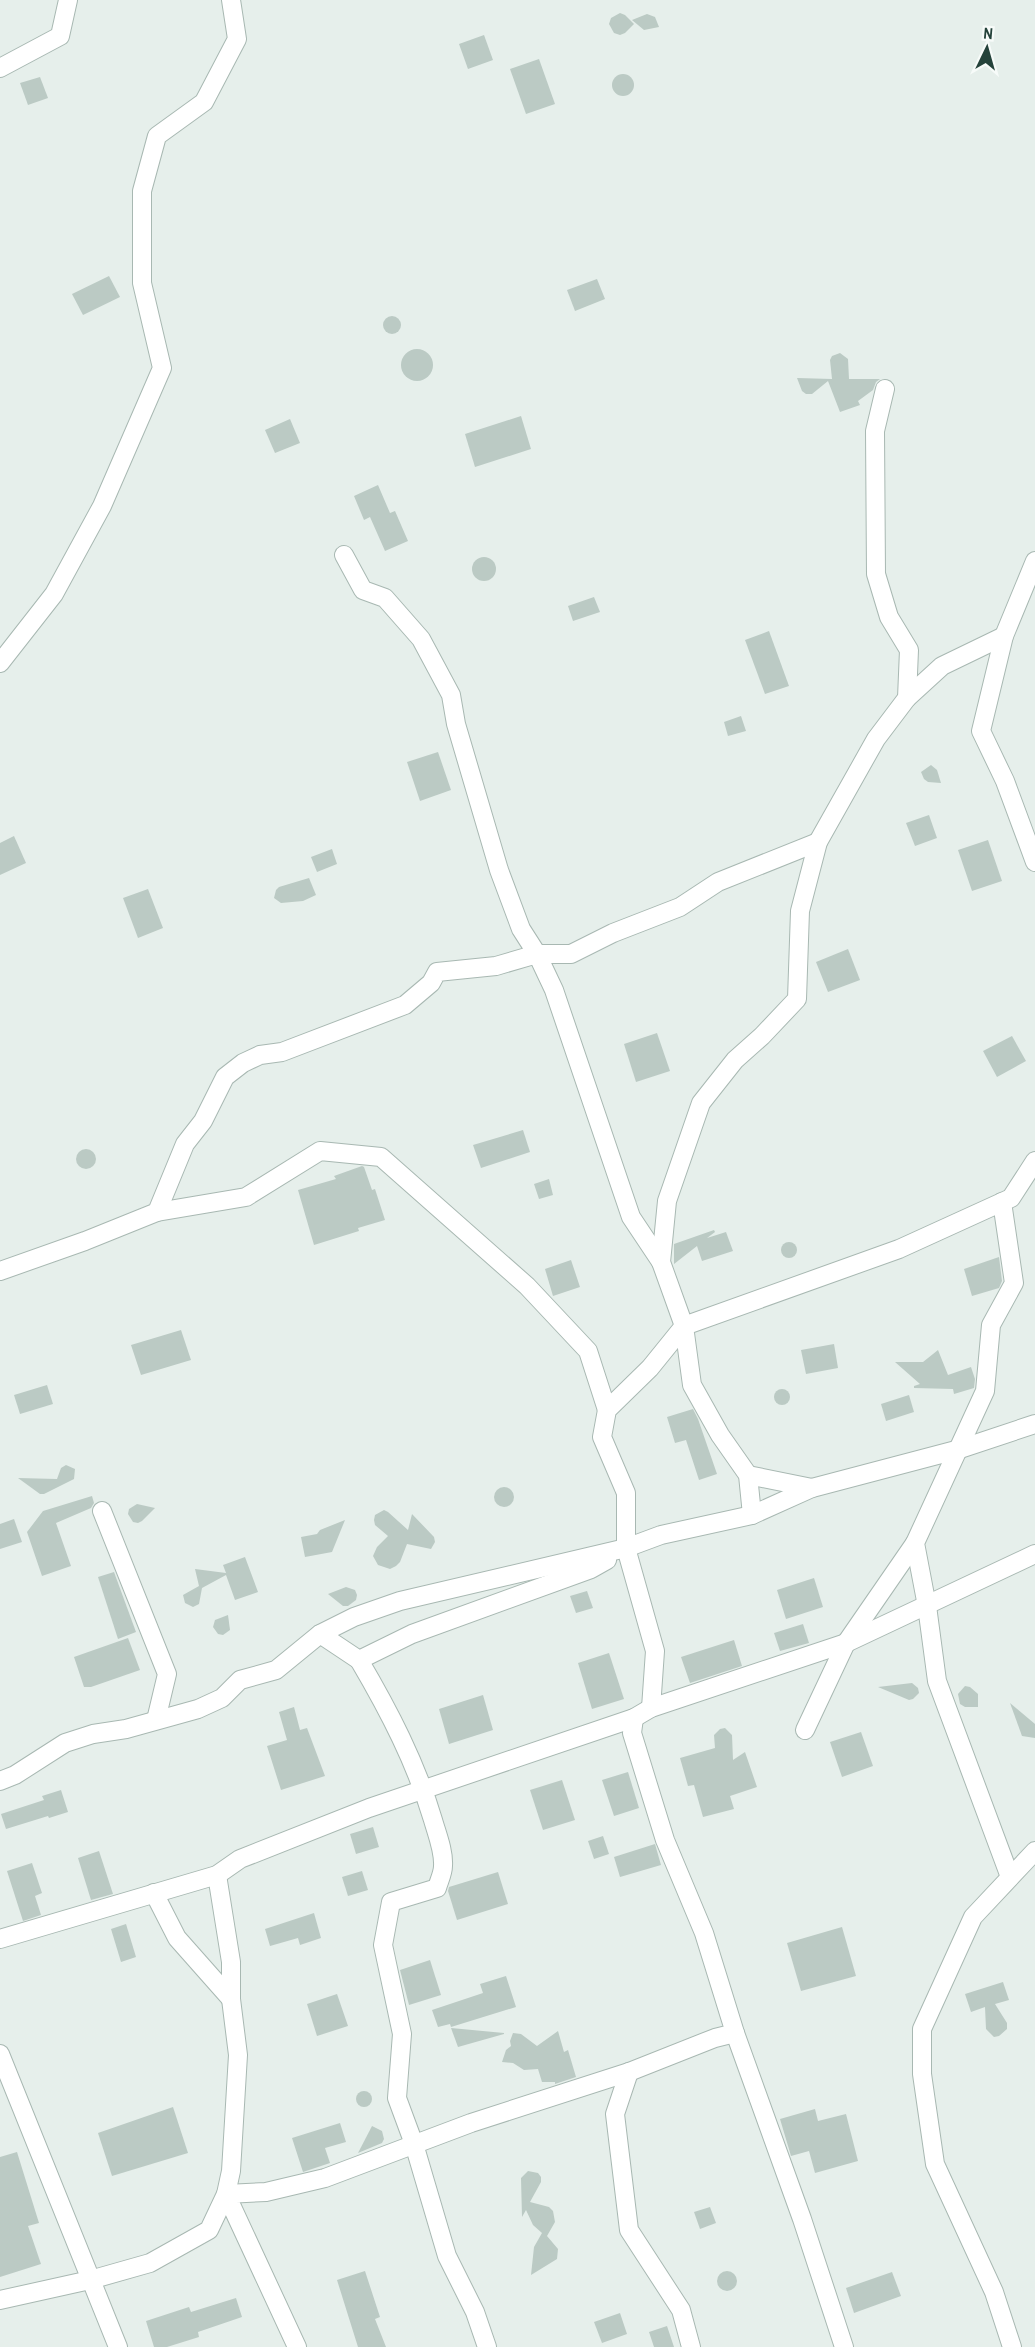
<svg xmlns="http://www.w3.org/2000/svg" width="1035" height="2347" viewBox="0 0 1035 2347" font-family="'Archivo Narrow',sans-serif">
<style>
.building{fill:#bbcac4}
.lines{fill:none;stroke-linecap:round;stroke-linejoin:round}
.street-casing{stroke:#a8b8b2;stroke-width:20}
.street{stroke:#fff;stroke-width:18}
</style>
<rect width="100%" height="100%" fill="#e6efeb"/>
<g class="building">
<polygon points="620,13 625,15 634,24 625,33 620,35 614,33 609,24 611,18"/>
<polygon points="647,14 655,17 659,27 644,30 632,20"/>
<polygon points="484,35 493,60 468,69 459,44"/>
<polygon points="539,59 555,104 526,114 510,69"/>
<circle cx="623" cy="85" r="11"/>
<polygon points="40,77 48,98 28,105 20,83"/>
<polygon points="109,276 120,297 83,315 72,294"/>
<polygon points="597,279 605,299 575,311 567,290"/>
<circle cx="392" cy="325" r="9"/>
<circle cx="417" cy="365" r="16"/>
<polygon points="840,353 848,359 849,379 880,379 876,382 873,390 858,401 860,405 840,412 828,381 812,394 806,394 802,391 797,378 832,379 830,360 832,356"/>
<polygon points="521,416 531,449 475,467 465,434"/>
<polygon points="290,419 300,443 275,453 265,430"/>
<polygon points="378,485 390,513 395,511 408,541 385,551 370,517 364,520 354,496"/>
<circle cx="484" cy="569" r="12"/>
<polygon points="594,597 600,612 573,621 568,606"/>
<polygon points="769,631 789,686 765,694 745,640"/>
<polygon points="741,716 746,731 728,736 724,722"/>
<polygon points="438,752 451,790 420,801 407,762"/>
<polygon points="931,765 937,770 941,783 928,782 924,779 921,772"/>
<polygon points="929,815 937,838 915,846 906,823"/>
<polygon points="14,836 26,863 0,875 0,843"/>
<polygon points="988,840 1002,881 972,891 958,850"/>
<polygon points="332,849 337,864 317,872 311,857"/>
<polygon points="309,878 316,895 303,901 281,903 274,898 276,890 279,887"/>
<polygon points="148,889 163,928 138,938 123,898"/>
<polygon points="848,949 860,980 828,992 816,962"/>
<polygon points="657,1033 670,1071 636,1082 624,1044"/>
<polygon points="1012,1036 1026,1061 997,1077 983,1051"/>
<polygon points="523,1130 530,1152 481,1168 473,1145"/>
<circle cx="86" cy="1159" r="10"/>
<polygon points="362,1166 364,1167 372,1190 375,1189 385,1220 358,1228 359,1231 314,1245 298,1190 336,1179 334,1176"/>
<polygon points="549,1179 553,1195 539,1199 534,1184"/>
<polygon points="714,1230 715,1232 707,1238 726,1232 733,1251 702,1261 697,1246 674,1264 674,1244"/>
<circle cx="789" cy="1250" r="8"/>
<polygon points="999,1257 1002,1281 999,1288 972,1296 964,1269"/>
<polygon points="571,1260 580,1287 553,1296 545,1269"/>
<polygon points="181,1330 191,1360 141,1375 131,1345"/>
<polygon points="834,1344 838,1368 806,1374 801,1350"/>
<polygon points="938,1350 948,1375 971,1367 975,1379 974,1388 954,1394 953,1389 914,1388 914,1386 920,1384 895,1362 923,1362"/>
<polygon points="47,1385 53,1404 20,1414 14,1395"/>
<circle cx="782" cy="1397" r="8"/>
<polygon points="909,1395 914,1412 886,1421 881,1404"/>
<polygon points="693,1409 698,1419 717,1474 699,1480 686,1440 675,1443 667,1417"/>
<polygon points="66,1465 75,1469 74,1479 44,1494 40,1494 18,1478 57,1479 61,1468"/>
<circle cx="504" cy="1497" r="10"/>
<polygon points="92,1496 94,1503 91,1508 56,1523 71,1566 42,1576 27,1532 43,1511"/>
<polygon points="137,1504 155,1508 142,1521 138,1523 133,1522 128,1514 129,1509"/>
<polygon points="384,1510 388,1512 408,1530 412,1514 434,1537 435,1542 431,1549 407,1544 400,1562 396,1566 390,1569 378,1565 373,1556 377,1547 388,1536 375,1525 374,1520 375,1515"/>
<polygon points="14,1519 22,1542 0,1549 0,1524"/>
<polygon points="345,1520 332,1552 305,1557 301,1537 317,1534 320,1530"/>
<polygon points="245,1557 258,1592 235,1600 226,1575 202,1588 199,1604 193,1607 185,1603 183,1595 199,1586 195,1569 226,1573 223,1565"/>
<polygon points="114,1572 136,1632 118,1639 98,1577"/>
<polygon points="814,1578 823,1607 786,1619 777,1590"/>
<polygon points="346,1587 355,1590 357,1595 356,1600 348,1606 343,1606 328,1594"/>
<polygon points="587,1591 593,1608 576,1613 570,1596"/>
<polygon points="228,1615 230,1630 223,1635 218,1634 213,1627 215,1620"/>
<polygon points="803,1624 809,1643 780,1651 774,1633"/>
<polygon points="128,1638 140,1670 91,1687 84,1687 74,1657"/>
<polygon points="734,1640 742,1666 690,1683 681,1657"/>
<polygon points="609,1653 624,1699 592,1709 578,1663"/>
<polygon points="912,1683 918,1688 919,1693 913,1699 909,1700 878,1687"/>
<polygon points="965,1686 970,1687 978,1694 978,1707 965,1707 960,1704 958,1694"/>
<polygon points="483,1695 493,1730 449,1744 439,1709"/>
<polygon points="1010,1703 1035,1724 1035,1738 1022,1736"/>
<polygon points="294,1707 300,1730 307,1728 325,1776 281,1790 267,1746 287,1740 279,1712"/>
<polygon points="725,1728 732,1735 733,1760 745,1752 757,1787 730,1796 734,1809 703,1817 694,1785 688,1786 680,1758 715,1748 714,1735 720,1729"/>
<polygon points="861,1732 873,1766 842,1777 830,1742"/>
<polygon points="628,1772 639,1808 614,1816 602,1780"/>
<polygon points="562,1780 575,1820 543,1830 530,1790"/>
<polygon points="61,1790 68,1812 49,1818 48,1816 6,1829 1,1814 44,1800 42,1796"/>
<polygon points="373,1827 379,1847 356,1854 350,1834"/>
<polygon points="603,1836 609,1854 594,1859 588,1841"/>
<polygon points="655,1844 661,1865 620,1877 614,1857"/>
<polygon points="99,1851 113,1894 91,1900 78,1858"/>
<polygon points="32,1863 42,1893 35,1896 41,1915 23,1921 7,1871"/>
<polygon points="362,1871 368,1890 348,1896 342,1877"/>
<polygon points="498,1872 508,1904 457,1920 448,1891 449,1887"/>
<polygon points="314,1913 321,1938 300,1945 298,1938 270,1946 265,1929"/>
<polygon points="126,1924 136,1957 121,1962 111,1929"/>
<polygon points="842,1927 856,1976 801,1991 787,1943"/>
<polygon points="430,1960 441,1995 409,2005 400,1970"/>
<polygon points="506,1976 516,2007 451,2027 450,2024 438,2027 432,2010 483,1993 480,1984"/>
<polygon points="1003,1982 1009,2000 995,2004 1007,2023 1007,2029 999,2036 994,2037 986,2029 985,2007 971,2012 965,1994"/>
<polygon points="337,1994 348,2026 317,2036 307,2004"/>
<polygon points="451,2028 504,2033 504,2034 458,2047"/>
<polygon points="558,2031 564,2052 568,2050 576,2077 555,2084 555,2082 542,2082 538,2069 524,2070 513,2063 502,2062 506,2050 511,2046 510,2041 513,2033 521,2034 537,2046"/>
<circle cx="364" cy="2099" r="8"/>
<polygon points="173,2107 188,2153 112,2176 98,2133"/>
<polygon points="815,2109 818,2121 846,2114 858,2161 815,2173 809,2151 791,2156 780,2119"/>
<polygon points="340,2123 346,2142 325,2148 330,2163 303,2172 292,2138"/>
<polygon points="372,2126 382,2131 384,2139 382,2143 358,2153"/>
<polygon points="17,2152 39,2223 28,2226 41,2264 0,2277 0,2157"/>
<polygon points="528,2171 538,2173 541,2177 541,2182 530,2202 549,2207 553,2211 555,2222 547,2236 558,2249 557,2259 531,2275 534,2247 542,2233 533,2225 526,2210 522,2217 521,2178"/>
<polygon points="710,2207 716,2223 700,2229 694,2212"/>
<circle cx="727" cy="2281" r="10"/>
<polygon points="365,2271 380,2317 375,2319 386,2347 358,2347 337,2280"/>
<polygon points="892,2272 901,2296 854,2313 846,2288"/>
<polygon points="236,2298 242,2317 198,2332 199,2337 167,2347 154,2347 146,2321 189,2307 191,2312"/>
<polygon points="620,2313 627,2334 602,2343 594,2322"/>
<polygon points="667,2326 674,2347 654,2347 649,2332"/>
</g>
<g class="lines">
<g class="street-casing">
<g id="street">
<polyline points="0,68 60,36 68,0"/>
<polyline points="344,555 363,590 385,598 421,639 451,695 456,724 499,870 521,929 537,954 554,990 631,1217 661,1262"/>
<polyline points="1035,561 1004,636 981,731 1005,781 1035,862"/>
<polyline points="0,663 54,594 102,506 162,368 142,283 142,191 157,136 204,102 237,39 231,0"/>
<polyline points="907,698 942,666 1004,636"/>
<polyline points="1002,1202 1014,1283 991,1325 985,1391 915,1543 927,1606 937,1681 1010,1877"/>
<polyline points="157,1212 246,1197 320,1151 381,1157 527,1286 588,1351 607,1410"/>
<polyline points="0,1271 85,1241 157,1212 185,1144 203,1121 225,1077 243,1063 260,1055 282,1052 405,1005 431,983 437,972 496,966 537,954 571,954 613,933 680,907 718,882 818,842"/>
<polyline points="748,1475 812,1488"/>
<polyline points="102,1511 167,1674 156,1720"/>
<polyline points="752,1515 748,1475 720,1435 692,1385 684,1326 899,1249 1011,1198 1035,1161"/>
<polyline points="320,1634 359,1660 412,1634 591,1569 607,1560"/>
<path d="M359 1660C389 1711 416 1763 433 1820 437 1834 444 1851 443 1866 443 1873 439 1881 437 1888L391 1902 383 1945 402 2034 397 2098 414 2144 447 2256 475 2312 487 2347"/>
<polyline points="651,1708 655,1651 626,1548 626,1493 602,1437 607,1410 650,1368 684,1326 661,1262 667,1201 701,1103 735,1060 762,1036 797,999 800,911 818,842 876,739 907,698 909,650 889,617 876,574 875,431 885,389"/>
<polyline points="805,1730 846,1643 915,1543"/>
<polyline points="0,1781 15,1775 65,1743 93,1734 126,1729 198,1709 222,1698 240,1680 276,1670 320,1634 354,1617 400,1601 626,1548 661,1535 752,1515 812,1488 960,1449 1035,1424"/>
<polyline points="154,1893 177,1938 231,1999"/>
<polyline points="0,1939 217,1875 240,1859 369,1808 634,1718 651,1708 846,1643 1035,1554"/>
<polyline points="735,2033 802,2219 844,2347"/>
<polyline points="0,2054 118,2347"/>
<polyline points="629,2072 615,2114 629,2230 681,2310 691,2347"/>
<polyline points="0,2300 90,2280 150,2263 209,2230 226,2194 231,2171 238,2055 231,1999 231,1962 217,1875"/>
<polyline points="297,2347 226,2194 266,2192 325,2178 471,2123 629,2072 715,2038 735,2033 704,1933 665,1840 632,1733 634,1718"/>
<polyline points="1012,2347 994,2292 935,2164 922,2074 922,2029 973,1917 1035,1851"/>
</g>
</g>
<use href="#street" class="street"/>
</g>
<g transform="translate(987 48) rotate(5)" stroke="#f7fbf9" stroke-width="4.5" paint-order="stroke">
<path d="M0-4.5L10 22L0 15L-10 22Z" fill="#24423a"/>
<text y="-9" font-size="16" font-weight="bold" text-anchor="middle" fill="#24423a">N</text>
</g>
</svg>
